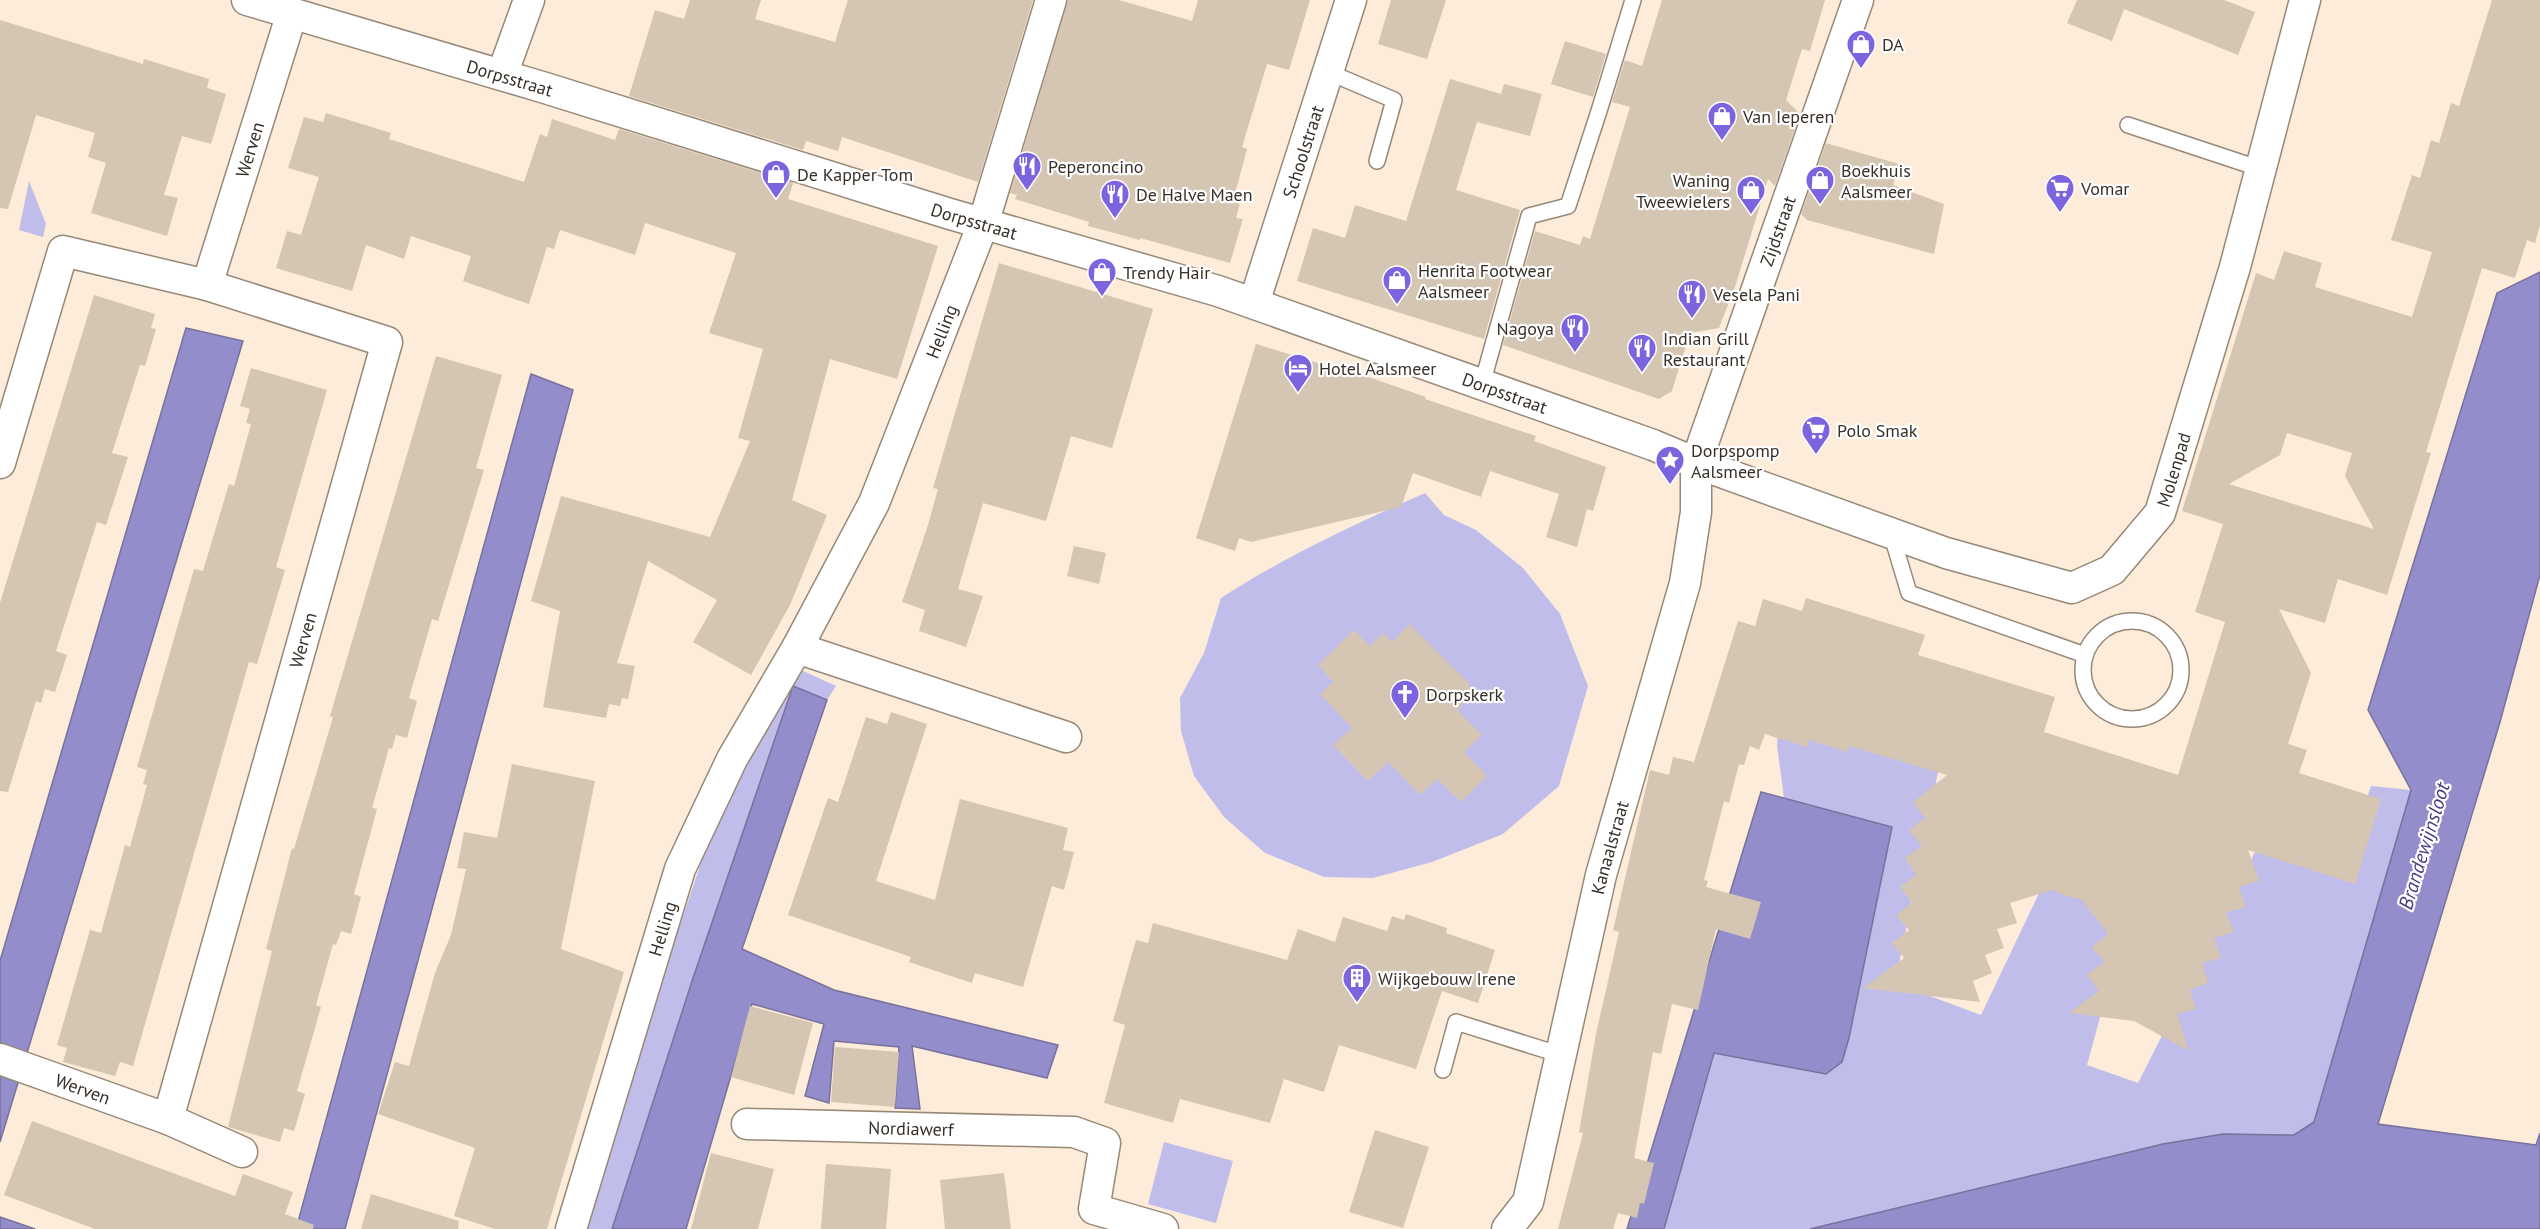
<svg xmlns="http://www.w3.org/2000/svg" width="2540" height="1229" viewBox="0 0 2540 1229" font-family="'PT Sans',sans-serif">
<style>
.green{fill:#c1bdeb}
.water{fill:#948dcc;stroke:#78719b;stroke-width:1.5}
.building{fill:#d5c5b3;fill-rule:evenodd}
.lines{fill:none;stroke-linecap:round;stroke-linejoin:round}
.lane-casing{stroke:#978878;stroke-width:18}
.street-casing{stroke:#978878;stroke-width:33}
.lane{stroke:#fff;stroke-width:15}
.street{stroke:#fff;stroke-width:30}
.labels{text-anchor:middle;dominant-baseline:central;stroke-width:4.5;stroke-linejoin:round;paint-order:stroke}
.poi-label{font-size:18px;fill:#373029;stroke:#fff;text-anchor:start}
.street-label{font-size:18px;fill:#373029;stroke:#fff}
.water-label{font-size:20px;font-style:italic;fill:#483985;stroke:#fff}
</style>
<rect width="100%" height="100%" fill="#fcecd9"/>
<g class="green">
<polygon points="29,181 46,224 43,237 19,230"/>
<path d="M1425 493 1444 515 1476 530 1523 568 1560 614 1588 686 1559 786 1503 834 1432 862 1373 878 1324 877 1265 853 1224 817 1194 776 1181 731 1180 698 1204 653 1221 598C1286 556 1355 524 1425 493Z"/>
<polygon points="801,670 836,686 827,700 793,686 693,978 612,1229 577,1229 723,798"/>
<polygon points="1949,718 1895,983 1981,1015 2082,803 2152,827 2087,1065 2138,1083 2256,850 2340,877 2371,786 2411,790 2314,1122 2295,1135 2223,1134 2163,1144 1810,1229 1664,1229 1714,1053 1826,1074 1842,1062 1849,1038 1892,827 1784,798 1777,745 1778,723"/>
<polygon points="1164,1142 1233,1161 1216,1223 1148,1204"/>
</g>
<g class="water">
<polygon points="2540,272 2540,575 2500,722 2378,1124 2536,1145 2540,1133 2540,1229 1810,1229 2163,1144 2223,1134 2294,1135 2314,1122 2411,790 2368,710 2497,293"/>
<polygon points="186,328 243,341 0,1142 0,961"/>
<polygon points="531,374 573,390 345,1229 296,1229"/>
<polygon points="793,686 827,700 742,949 834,990 1058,1045 1047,1078 912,1046 920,1109 895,1108 899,1047 834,1041 829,1103 805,1096 824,1024 752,1004 686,1229 612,1229 693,978"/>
<polygon points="1761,792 1892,827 1849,1038 1842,1062 1826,1074 1714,1053 1664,1229 1627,1229"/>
<polygon points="0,1217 35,1229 0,1229"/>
</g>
<g class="building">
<polygon points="690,0 761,0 755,19 835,42 848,0 1033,0 978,182 842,137 838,151 806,141 803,150 629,96 655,10 684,19"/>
<polygon points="1068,0 1119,0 1192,21 1198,0 1310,0 1289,70 1267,64 1242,147 1247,149 1234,197 1241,199 1236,218 1243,219 1230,263 1140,238 1140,240 1088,226 1089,222 1015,199 1017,195 1010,193"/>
<polygon points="1391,0 1446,0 1427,59 1378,44"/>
<polygon points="1662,0 1825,0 1810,51 1802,49 1786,100 1800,114 1775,186 1768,179 1735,287 1719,328 1690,333 1672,391 1659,399 1503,345 1535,231 1580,245 1583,236 1590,239 1630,107 1612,102 1625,60 1642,66"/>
<polygon points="2077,0 2224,0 2255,12 2238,55 2124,9 2112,41 2067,23"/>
<path d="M2492 0H2540V225L2535 243 2527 240 2515 278 2482 268 2426 452 2431 453 2387 595 2338 579 2325 623 2279 609 2311 673 2288 744 2307 750 2299 773 2381 799 2355 884 2248 850 2259 881 2239 887 2246 907 2226 912 2234 932 2214 938 2221 958 2202 963 2208 983 2190 990 2196 1009 2177 1014 2189 1051 2134 1021 2069 1013 2099 991 2087 975 2104 962 2092 947 2108 934 2081 899 2066 896 2053 890 2010 903 2017 923 1997 929 2004 948 1985 955 1992 973 1973 981 1980 1002 1863 988 1904 958 1892 943 1909 930 1896 915 1912 903 1900 887 1916 875 1905 858 1922 846 1909 830 1925 818 1913 802 1947 775 1849 746 1848 752 1809 740 1807 747 1765 734 1759 750 1750 746 1744 765 1739 764 1729 803 1724 801 1704 880 1708 881 1706 887 1761 902 1750 939 1716 929 1698 1010 1672 1004 1661 1054 1653 1052 1634 1158 1654 1163 1644 1204 1640 1203 1637 1218 1618 1213 1613 1229H1558L1583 1133 1579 1132 1596 1034 1619 932 1613 930 1650 770 1669 775 1673 757 1694 762 1738 621 1755 626 1763 599 1802 611 1806 598 1925 635 1918 655 2055 697 2044 732 2178 775 2225 622 2195 612 2223 524 2182 511 2256 273 2274 280 2284 251 2322 263 2315 287 2412 317 2432 252 2391 240 2412 175 2420 178 2431 140 2439 143 2451 103 2459 106ZM2287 433 2352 453 2345 476 2374 529 2229 484 2280 455Z"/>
<polygon points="0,20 143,64 144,59 209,79 207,88 226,94 211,144 182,136 164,195 178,198 167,236 91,213 106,163 88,157 95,133 36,115 8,209 0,208"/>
<polygon points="1565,41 1606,54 1593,97 1551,84"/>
<polygon points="1450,79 1501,94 1504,84 1542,94 1530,136 1477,122 1456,190 1520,210 1484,339 1297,281 1313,228 1345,238 1355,205 1406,221"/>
<polygon points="326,113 391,133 389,139 524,182 540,134 547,137 552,119 615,140 619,129 793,183 788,199 938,246 897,379 830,359 792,500 827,515 790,605 751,675 693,642 717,600 648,561 617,663 635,666 628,699 622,698 620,706 609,704 606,718 543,707 560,611 531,601 561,496 710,537 750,441 738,438 763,349 709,333 736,253 645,223 635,255 560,230 554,249 547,247 529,304 463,281 471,256 411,236 404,259 366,245 352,291 276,268 287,231 301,235 319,177 288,168 304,117 323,122"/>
<polygon points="1826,143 1899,164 1893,185 1944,204 1934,254 1807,220 1801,214"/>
<polygon points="999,263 1153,309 1112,448 1071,436 1046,521 983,503 958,589 983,596 966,647 919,631 925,610 902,602 928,525 938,489 933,488"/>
<polygon points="94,295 155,314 151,328 156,329 145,366 140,365 112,453 128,457 106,525 97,522 56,651 67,655 55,692 45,689 41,703 36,701 8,792 0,791 0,603"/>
<polygon points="1256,344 1356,375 1357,373 1426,397 1425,399 1536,436 1534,441 1606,467 1593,511 1587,509 1577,547 1546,537 1559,494 1490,471 1481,497 1413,473 1401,507 1251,542 1239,538 1235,551 1196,538"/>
<polygon points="436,356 502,375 476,468 484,470 438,621 432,619 409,698 417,701 407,738 396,735 392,749 389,748 372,808 377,809 354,894 361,897 351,934 341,931 336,945 333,944 316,1005 321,1007 297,1091 305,1094 294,1131 284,1128 280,1142 228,1127 272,951 266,949 292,848 294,849 333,717 330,716"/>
<polygon points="251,368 327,390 276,567 285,570 257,664 249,662 133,1066 120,1062 115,1076 63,1062 67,1048 57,1045 90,930 101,933 125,845 130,847 147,785 143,784 147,770 137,767 194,569 203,571 229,484 234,486 251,424 246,423 250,409 240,406"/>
<polygon points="1074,546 1106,553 1099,584 1067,576"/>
<polygon points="1409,624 1470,684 1468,686 1475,693 1457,710 1482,735 1464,752 1487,776 1461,802 1437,779 1420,795 1388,762 1368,781 1333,745 1352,728 1320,694 1333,682 1318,665 1354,630 1370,646 1383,633 1392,642"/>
<polygon points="891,712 927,724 876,881 935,900 960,799 1068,828 1063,850 1074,852 1064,890 1052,886 1023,987 975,973 972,983 909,962 911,957 788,915 828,798 838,802 866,717 887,724"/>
<polygon points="512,764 595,781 561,949 624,972 547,1229 495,1229 454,1216 475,1148 378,1114 395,1062 409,1066 435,973 451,935 466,869 457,868 464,832 497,838"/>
<polygon points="1406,914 1447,928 1446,933 1495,950 1478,1003 1442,991 1416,1069 1339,1045 1324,1092 1284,1079 1270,1123 1180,1099 1173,1123 1104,1103 1125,1025 1113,1021 1136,940 1148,943 1153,923 1287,960 1298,929 1335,942 1343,917 1387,931 1392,916 1404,920"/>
<polygon points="750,1006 813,1023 794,1095 731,1077"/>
<polygon points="835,1047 899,1052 895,1107 831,1102"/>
<polygon points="32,1121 235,1196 243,1174 293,1192 285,1214 314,1225 313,1229 95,1229 4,1195"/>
<polygon points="1375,1130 1429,1147 1403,1228 1349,1212"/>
<polygon points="711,1153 774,1169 758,1229 691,1229"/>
<polygon points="826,1164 891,1169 886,1229 821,1229"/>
<polygon points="1004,1173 1011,1229 945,1229 940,1180"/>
<polygon points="371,1194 459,1221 458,1229 361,1229"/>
</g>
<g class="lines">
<g class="lane-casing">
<g id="lane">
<polyline points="1328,72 1394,100 1377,161"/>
<polyline points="2128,125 2261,169"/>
<polyline points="1482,384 1529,216 1568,206 1599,111 1633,0"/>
<polyline points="1891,533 1909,593 2085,655"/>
<circle cx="2132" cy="670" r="49"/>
<polyline points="1443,1070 1456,1022 1561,1055"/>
</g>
</g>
<g class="street-casing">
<g id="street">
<path id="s1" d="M247 0 542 87 950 214 1218 291 1653 445 1696 463 1946 553 2072 588 2112 570 2160 513 2235 267 2305 0"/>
<polyline points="502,75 529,0"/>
<path id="s2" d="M207 285 292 13"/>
<path id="s3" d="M1254 303 1351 0"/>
<polyline points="0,463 63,251 207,285 387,342 168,1119"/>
<polyline points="797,648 1066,737"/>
<path id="s4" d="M0 1059 168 1119 242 1152"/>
<path id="s5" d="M747 1124 1074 1132 1105 1143 1094 1209 1163 1229"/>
<path id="s6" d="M571 1229 680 869 732 759 797 648 874 503 983 224 1051 0"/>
<path id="s7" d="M1507 1229 1528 1202 1601 875 1685 583 1696 512V463L1858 0"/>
</g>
</g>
<use href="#lane" class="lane"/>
<use href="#street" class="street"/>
</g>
<defs>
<g id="shop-pin" transform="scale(1.5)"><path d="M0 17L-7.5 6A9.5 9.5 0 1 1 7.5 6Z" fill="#7c64df" stroke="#fff"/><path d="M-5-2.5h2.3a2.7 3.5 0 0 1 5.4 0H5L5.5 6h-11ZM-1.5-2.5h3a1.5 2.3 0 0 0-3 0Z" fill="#fff"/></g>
<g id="restaurant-pin" transform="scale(1.5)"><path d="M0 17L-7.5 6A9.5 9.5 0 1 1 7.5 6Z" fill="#7c64df" stroke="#fff"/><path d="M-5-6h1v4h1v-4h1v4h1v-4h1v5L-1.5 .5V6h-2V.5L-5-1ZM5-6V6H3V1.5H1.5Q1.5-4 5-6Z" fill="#fff"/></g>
<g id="supermarket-pin" transform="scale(1.5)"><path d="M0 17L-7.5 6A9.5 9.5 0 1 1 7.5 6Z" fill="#7c64df" stroke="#fff"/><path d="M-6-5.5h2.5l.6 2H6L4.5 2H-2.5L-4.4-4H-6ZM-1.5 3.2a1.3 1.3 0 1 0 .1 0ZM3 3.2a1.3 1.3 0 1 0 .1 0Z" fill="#fff"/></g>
<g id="hotel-pin" transform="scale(1.5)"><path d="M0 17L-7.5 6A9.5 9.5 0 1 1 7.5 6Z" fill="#7c64df" stroke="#fff"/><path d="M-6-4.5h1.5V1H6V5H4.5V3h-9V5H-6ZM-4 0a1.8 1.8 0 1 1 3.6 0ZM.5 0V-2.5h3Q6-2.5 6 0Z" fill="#fff"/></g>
<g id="sight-pin" transform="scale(1.5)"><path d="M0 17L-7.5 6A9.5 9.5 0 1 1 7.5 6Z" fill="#7c64df" stroke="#fff"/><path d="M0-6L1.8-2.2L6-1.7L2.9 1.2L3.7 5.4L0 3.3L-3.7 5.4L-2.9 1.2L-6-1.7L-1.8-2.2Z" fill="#fff"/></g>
<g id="church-pin" transform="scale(1.5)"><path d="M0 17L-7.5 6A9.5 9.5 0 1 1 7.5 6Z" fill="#7c64df" stroke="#fff"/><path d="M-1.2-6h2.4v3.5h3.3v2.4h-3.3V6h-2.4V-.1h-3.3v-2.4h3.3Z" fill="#fff"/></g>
<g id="building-pin" transform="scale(1.5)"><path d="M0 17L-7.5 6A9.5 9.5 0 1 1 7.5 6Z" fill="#7c64df" stroke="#fff"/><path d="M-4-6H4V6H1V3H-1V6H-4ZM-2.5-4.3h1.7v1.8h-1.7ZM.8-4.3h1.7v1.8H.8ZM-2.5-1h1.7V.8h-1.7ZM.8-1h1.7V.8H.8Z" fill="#fff"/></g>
</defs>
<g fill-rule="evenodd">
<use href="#shop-pin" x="1861" y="44"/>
<use href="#shop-pin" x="1722" y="116"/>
<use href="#restaurant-pin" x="1027" y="166"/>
<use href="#shop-pin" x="776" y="174"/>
<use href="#shop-pin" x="1820" y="180"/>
<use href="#supermarket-pin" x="2060" y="188"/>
<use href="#shop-pin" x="1751" y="190"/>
<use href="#restaurant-pin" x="1115" y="194"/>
<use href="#shop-pin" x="1102" y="272"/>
<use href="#shop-pin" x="1397" y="280"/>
<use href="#restaurant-pin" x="1692" y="294"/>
<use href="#restaurant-pin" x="1575" y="328"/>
<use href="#restaurant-pin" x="1642" y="348"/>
<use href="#hotel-pin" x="1298" y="368"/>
<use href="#supermarket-pin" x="1816" y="430"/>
<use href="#sight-pin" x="1670" y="460"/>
<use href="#church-pin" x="1405" y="694"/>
<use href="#building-pin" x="1357" y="978"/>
</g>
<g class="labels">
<g class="poi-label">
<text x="1882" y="44">DA</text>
<text x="1743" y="116">Van Ieperen</text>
<text x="1048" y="166">Peperoncino</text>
<text x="1841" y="170">Boekhuis<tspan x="1841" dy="21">Aalsmeer</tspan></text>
<text x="797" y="174">De Kapper Tom</text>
<text x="1730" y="180" text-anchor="end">Waning<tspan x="1730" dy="21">Tweewielers</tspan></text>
<text x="2081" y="188">Vomar</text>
<text x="1136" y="194">De Halve Maen</text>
<text x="1418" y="270">Henrita Footwear<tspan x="1418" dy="21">Aalsmeer</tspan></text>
<text x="1123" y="272">Trendy Hair</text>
<text x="1713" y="294">Vesela Pani</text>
<text x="1554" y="328" text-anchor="end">Nagoya</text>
<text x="1663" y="338">Indian Grill<tspan x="1663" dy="21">Restaurant</tspan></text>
<text x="1319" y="368">Hotel Aalsmeer</text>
<text x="1837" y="430">Polo Smak</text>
<text x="1691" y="450">Dorpspomp<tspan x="1691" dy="21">Aalsmeer</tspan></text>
<text x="1426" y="694">Dorpskerk</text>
<text x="1378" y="978">Wijkgebouw Irene</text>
</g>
<g class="street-label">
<text stroke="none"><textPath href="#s1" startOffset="274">Dorpsstraat</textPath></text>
<text stroke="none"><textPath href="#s2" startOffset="142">Werven</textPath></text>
<text stroke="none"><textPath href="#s3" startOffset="159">Schoolstraat</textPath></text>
<text stroke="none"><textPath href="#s1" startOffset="760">Dorpsstraat</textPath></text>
<text stroke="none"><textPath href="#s7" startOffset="1040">Zijdstraat</textPath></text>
<text stroke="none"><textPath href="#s6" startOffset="975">Helling</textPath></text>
<text stroke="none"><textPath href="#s1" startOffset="1318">Dorpsstraat</textPath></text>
<text stroke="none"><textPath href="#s1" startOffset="2082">Molenpad</textPath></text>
<text transform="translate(303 640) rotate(-74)">Werven</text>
<text stroke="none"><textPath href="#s7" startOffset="398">Kanaalstraat</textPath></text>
<text stroke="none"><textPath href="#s6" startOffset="314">Helling</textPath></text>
<text stroke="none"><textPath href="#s4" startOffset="88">Werven</textPath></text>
<text stroke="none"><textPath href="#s5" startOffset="164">Nordiawerf</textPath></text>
</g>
<g class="water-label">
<text transform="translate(2424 846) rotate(-73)">Brandewijnsloot</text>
</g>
</g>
</svg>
